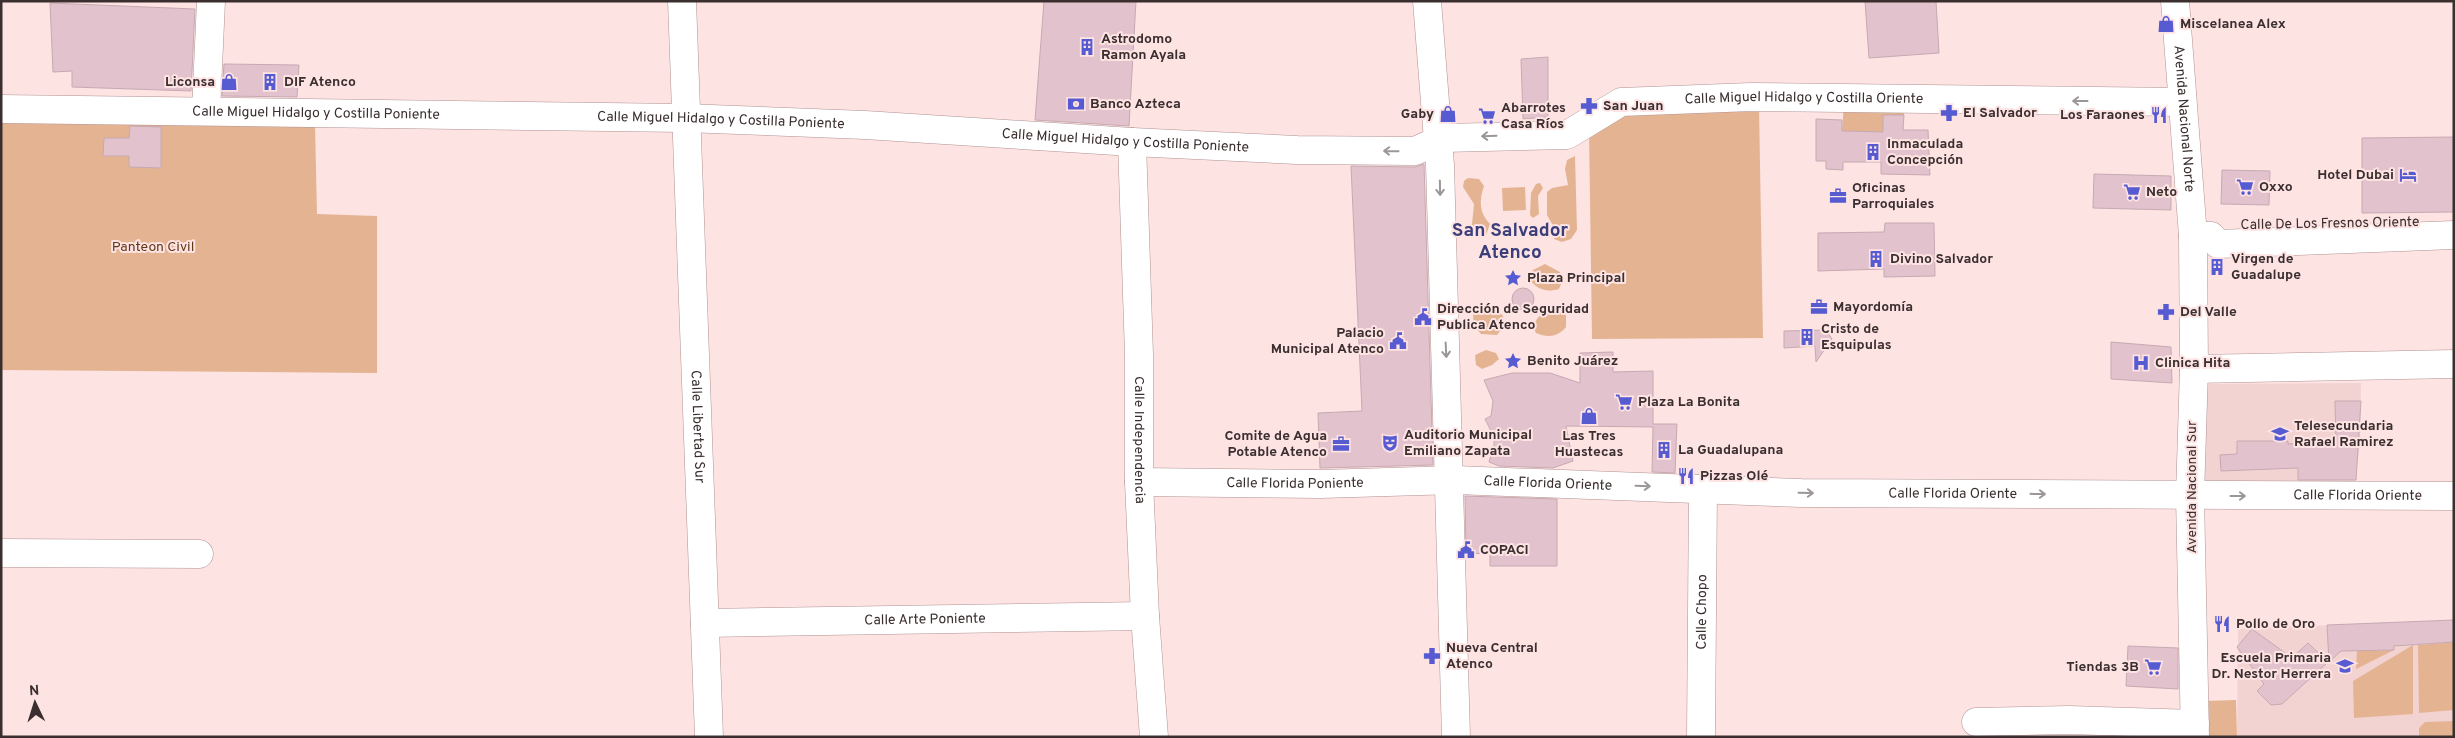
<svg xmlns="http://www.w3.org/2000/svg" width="2455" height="738" viewBox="0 0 2455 738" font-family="Overpass,sans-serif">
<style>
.built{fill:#f3d2d2}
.green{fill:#e4b492}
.building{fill:#e2c3cd;stroke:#c7a9b2}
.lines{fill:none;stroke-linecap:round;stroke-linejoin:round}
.minor-casing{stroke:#b19292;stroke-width:29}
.major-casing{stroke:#b19292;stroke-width:29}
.minor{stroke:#fff;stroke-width:28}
.major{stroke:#fff;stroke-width:28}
.oneway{stroke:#9c9696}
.labels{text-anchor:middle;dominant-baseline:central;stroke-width:4;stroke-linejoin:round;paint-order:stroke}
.poi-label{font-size:14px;font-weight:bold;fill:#3a2e2e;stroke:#fee3e3;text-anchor:start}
.street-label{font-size:14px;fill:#3a2e2e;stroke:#fee3e3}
.park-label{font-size:14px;fill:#613917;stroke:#fee3e3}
.district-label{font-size:19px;font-weight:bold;fill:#3a3f7b;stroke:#fee3e3}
</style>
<rect width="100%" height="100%" fill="#fee3e3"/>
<g class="built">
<polygon points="2361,383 2360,442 2355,485 2201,486 2200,384"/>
<polygon points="2454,620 2454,737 2237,737 2238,629"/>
</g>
<g class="green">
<polygon points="1904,102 1904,115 1883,115 1883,132 1842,131 1844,103"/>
<polygon points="1759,105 1763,338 1592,339 1589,129 1624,108"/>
<polygon points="1,118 315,125 317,214 377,216 377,373 1,370"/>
<polygon points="1575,156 1577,230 1571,239 1562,242 1554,239 1555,229 1547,215 1547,192 1552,188 1568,185 1565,169 1567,160"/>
<path d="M1468 178 1479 179 1484 186C1479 200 1479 213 1490 224L1486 235C1480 238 1476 239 1471 234L1474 204 1463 187 1464 181Z"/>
<polygon points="1540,183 1543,188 1538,196 1539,214 1533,218 1530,215 1531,193 1536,184"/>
<polygon points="1525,187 1526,210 1503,211 1502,188"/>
<path d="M1545 264 1560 272 1562 282 1559 289C1545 293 1535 289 1528 276L1533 270Z"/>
<polygon points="1486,304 1494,306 1503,316 1504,326 1497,335 1481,334 1474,326 1473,315"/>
<path d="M1547 311 1560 312 1566 315V327C1558 337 1548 338 1536 333 1531 323 1538 316 1547 311Z"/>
<polygon points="1486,350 1496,353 1499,359 1492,365 1482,369 1476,365 1475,355"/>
<polygon points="2454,642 2454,710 2419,713 2418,645"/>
<polygon points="2413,645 2413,714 2354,718 2353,681"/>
<polygon points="2394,650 2356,669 2357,651"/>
<polygon points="2236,700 2237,737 2205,737 2204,701"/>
<polygon points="2454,721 2454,737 2419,737 2419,728 2425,722"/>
</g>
<g class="building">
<polygon points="1044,1 1136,1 1129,126 1035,120"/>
<polygon points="1865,1 1936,1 1939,53 1869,58"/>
<polygon points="50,3 195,9 191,91 72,87 72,71 53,72"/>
<polygon points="1548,57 1548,117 1523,119 1521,59"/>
<polygon points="224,64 299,65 297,97 222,96"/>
<polygon points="1883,115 1904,115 1903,130 1928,130 1930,175 1881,174 1881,162 1843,162 1843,170 1826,169 1826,161 1816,161 1816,119 1842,120 1842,131 1883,132"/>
<polygon points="130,126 161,127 161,168 129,167 129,156 103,156 104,138 129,138"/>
<polygon points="2454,137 2454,212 2362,213 2362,138"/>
<polygon points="1424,164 1433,465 1320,468 1318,413 1362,411 1351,166 1415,167"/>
<polygon points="2222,170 2270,171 2269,205 2221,204"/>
<polygon points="2094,174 2171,176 2171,210 2093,208"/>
<polygon points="1885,223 1934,223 1935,276 1884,277 1884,269 1818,271 1818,233 1884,232"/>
<circle cx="1523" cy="299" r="11"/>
<polygon points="1826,330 1832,339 1816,362 1815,346 1784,348 1784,331"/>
<polygon points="2111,342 2171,347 2172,383 2111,379"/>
<polygon points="1613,352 1613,372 1653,371 1653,424 1677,424 1675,473 1652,472 1653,427 1566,426 1573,461 1553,468 1499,466 1489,462 1494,445 1494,437 1485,419 1491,416 1493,401 1484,380 1512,373 1550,373 1580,383 1580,353"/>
<polygon points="2335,401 2361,401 2356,480 2298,480 2298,468 2221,471 2220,455 2237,454 2237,441 2288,441 2288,444 2336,442"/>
<polygon points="1465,496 1557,499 1557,566 1490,566 1490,553 1466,554"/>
<polygon points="2454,620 2454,642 2394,646 2394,650 2341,651 2329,662 2327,625"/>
<polygon points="2252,629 2292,658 2308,643 2328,662 2282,704 2271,705 2257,691 2264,684 2237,647"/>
<polygon points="2128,646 2178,648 2178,689 2126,686"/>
</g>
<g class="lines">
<g class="minor-casing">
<g id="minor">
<path id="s1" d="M682 1 709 737"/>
<polyline points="1427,1 1440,165 1456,737"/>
<path id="s2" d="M1 109 685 118 865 125 1132 142 1297 150 1415 151 1444 138 1567 135 1621 102 1751 97 2182 102"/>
<polyline points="206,111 211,1"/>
<path id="s3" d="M1132 142 1139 355V482L1145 616 1154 737"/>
<polyline points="2194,369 2454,364"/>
<path id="s4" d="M1139 482 1321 484 1455 480 1801 493 2454 496"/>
<polyline points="1,553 199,554"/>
<path id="s5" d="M705 623 1145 616"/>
<polyline points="1976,722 2069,720 2195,724"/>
<path id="s6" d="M1701 737 1703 488"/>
</g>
</g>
<g class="major-casing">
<g id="major">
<path id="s7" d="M2175 1 2193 236 2194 369 2190 496 2195 737"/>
<polyline points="2193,236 2211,236 2218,244 2454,235"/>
</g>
</g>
<use href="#minor" class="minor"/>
<use href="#major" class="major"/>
</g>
<defs><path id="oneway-shaft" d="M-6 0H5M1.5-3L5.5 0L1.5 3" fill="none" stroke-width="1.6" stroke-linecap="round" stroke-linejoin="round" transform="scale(1.25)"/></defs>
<g class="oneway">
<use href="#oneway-shaft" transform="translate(2080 101) rotate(-180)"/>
<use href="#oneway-shaft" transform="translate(1489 136) rotate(178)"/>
<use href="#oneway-shaft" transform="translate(1391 151) rotate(-179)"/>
<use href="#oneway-shaft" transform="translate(1440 188) rotate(89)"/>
<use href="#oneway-shaft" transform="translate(1446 350) rotate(87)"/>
<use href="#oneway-shaft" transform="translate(1643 486) rotate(2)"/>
<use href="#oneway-shaft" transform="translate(1806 493) rotate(1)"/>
<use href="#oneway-shaft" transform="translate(2038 494) rotate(1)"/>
<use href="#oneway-shaft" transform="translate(2238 496)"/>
</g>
<defs>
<g id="shop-bare" transform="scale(1.35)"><path d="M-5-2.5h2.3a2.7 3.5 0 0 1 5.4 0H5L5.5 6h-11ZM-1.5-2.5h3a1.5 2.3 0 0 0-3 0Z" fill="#565bd2" stroke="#fee3e3" stroke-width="2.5" paint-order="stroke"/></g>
<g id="building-bare" transform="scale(1.35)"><path d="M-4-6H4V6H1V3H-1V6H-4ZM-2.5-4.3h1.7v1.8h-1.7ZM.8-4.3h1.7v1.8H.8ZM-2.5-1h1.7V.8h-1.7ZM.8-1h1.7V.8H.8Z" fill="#565bd2" stroke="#fee3e3" stroke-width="2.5" paint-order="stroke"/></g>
<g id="bank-bare" transform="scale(1.35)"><path d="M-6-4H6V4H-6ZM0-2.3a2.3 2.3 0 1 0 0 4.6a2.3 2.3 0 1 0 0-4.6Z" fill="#565bd2" stroke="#fee3e3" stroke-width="2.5" paint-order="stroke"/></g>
<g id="pharmacy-bare" transform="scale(1.35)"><path d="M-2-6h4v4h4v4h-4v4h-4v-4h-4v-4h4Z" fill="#565bd2" stroke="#fee3e3" stroke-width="2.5" paint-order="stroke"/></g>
<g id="restaurant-bare" transform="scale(1.35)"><path d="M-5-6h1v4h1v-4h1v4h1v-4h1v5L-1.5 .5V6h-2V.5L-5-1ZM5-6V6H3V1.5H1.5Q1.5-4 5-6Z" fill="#565bd2" stroke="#fee3e3" stroke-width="2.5" paint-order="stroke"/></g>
<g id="supermarket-bare" transform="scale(1.35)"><path d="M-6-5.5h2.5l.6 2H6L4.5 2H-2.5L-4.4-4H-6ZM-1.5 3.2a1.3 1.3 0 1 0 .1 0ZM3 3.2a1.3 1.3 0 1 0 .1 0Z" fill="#565bd2" stroke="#fee3e3" stroke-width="2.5" paint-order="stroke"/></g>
<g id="hotel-bare" transform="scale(1.35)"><path d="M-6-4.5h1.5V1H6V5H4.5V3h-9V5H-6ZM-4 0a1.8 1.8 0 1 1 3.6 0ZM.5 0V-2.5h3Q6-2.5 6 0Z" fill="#565bd2" stroke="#fee3e3" stroke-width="2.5" paint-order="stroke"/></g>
<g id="office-bare" transform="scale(1.35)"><path d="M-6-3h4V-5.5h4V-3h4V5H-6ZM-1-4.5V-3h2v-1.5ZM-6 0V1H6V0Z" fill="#565bd2" stroke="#fee3e3" stroke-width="2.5" paint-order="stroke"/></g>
<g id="sight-bare" transform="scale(1.35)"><path d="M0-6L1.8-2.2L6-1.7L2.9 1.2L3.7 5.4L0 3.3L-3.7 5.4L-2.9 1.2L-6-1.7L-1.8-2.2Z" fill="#565bd2" stroke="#fee3e3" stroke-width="2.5" paint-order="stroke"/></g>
<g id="civic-bare" transform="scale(1.35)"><path d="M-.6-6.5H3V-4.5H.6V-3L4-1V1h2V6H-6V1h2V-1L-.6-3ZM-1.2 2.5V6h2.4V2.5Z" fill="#565bd2" stroke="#fee3e3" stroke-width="2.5" paint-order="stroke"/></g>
<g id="hospital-bare" transform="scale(1.35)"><path d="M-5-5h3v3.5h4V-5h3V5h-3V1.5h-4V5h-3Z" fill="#565bd2" stroke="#fee3e3" stroke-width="2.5" paint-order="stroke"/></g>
<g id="school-bare" transform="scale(1.35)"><path d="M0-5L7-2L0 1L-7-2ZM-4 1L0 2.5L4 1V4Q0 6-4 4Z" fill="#565bd2" stroke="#fee3e3" stroke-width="2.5" paint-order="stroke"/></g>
<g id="theatre-bare" transform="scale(1.35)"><path d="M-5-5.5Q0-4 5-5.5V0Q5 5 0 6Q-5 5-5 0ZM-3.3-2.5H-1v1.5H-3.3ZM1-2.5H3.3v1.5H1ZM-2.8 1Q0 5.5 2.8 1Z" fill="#565bd2" stroke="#fee3e3" stroke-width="2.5" paint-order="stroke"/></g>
</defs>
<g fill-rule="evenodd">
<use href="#shop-bare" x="2166" y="24"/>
<use href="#building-bare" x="1087" y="47"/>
<use href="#shop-bare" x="229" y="82"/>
<use href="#building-bare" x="270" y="82"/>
<use href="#bank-bare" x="1076" y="104"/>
<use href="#pharmacy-bare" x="1589" y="106"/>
<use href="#pharmacy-bare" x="1949" y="113"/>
<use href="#shop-bare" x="1448" y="114"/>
<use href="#restaurant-bare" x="2159" y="115"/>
<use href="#supermarket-bare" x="1487" y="116"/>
<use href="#building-bare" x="1873" y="152"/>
<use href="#hotel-bare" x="2408" y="175"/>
<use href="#supermarket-bare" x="2245" y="187"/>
<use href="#supermarket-bare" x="2132" y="192"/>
<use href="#office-bare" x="1838" y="196"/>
<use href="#building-bare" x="1876" y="259"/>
<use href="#building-bare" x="2217" y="267"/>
<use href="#sight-bare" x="1513" y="278"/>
<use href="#office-bare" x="1819" y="307"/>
<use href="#pharmacy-bare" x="2166" y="312"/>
<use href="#civic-bare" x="1423" y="317"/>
<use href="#building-bare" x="1807" y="337"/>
<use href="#civic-bare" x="1398" y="341"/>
<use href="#sight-bare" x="1513" y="361"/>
<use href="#hospital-bare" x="2141" y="363"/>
<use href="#supermarket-bare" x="1624" y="402"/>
<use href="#shop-bare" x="1589" y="416"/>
<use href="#school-bare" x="2280" y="434"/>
<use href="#theatre-bare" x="1390" y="443"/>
<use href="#office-bare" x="1341" y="444"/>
<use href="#building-bare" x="1664" y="450"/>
<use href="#restaurant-bare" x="1686" y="476"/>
<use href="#civic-bare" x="1466" y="550"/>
<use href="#restaurant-bare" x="2222" y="624"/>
<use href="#pharmacy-bare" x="1432" y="656"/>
<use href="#school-bare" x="2345" y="666"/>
<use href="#supermarket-bare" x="2153" y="667"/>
</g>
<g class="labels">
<g class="poi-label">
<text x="2180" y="24">Miscelanea Alex</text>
<text x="1101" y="39">Astrodomo<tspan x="1101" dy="16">Ramon Ayala</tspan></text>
<text x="215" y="82" text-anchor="end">Liconsa</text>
<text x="284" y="82">DIF Atenco</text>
<text x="1090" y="104">Banco Azteca</text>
<text x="1603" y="106">San Juan</text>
<text x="1501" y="108">Abarrotes<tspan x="1501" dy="16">Casa Ríos</tspan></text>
<text x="1963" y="113">El Salvador</text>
<text x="1434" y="114" text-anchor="end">Gaby</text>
<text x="2145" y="115" text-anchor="end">Los Faraones</text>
<text x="1887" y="144">Inmaculada<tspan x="1887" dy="16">Concepción</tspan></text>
<text x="2394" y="175" text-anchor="end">Hotel Dubai</text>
<text x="2259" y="187">Oxxo</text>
<text x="1852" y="188">Oficinas<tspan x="1852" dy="16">Parroquiales</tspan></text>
<text x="2146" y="192">Neto</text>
<text x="1890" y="259">Divino Salvador</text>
<text x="2231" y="259">Virgen de<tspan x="2231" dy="16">Guadalupe</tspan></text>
<text x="1527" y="278">Plaza Principal</text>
<text x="1833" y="307">Mayordomía</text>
<text x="1437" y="309">Dirección de Seguridad<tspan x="1437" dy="16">Publica Atenco</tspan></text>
<text x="2180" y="312">Del Valle</text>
<text x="1821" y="329">Cristo de<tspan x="1821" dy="16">Esquipulas</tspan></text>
<text x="1384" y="333" text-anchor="end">Palacio<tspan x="1384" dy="16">Municipal Atenco</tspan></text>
<text x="1527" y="361">Benito Juárez</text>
<text x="2155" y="363">Clinica Hita</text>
<text x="1638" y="402">Plaza La Bonita</text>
<text x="2294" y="426">Telesecundaria<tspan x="2294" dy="16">Rafael Ramirez</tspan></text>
<text x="1404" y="435">Auditorio Municipal<tspan x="1404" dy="16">Emiliano Zapata</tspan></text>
<text x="1327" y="436" text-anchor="end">Comite de Agua<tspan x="1327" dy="16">Potable Atenco</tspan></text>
<text x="1589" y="436" text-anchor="middle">Las Tres<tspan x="1589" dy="16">Huastecas</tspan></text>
<text x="1678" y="450">La Guadalupana</text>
<text x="1700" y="476">Pizzas Olé</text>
<text x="1480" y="550">COPACI</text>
<text x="2236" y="624">Pollo de Oro</text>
<text x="1446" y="648">Nueva Central<tspan x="1446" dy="16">Atenco</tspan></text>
<text x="2331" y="658" text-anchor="end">Escuela Primaria<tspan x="2331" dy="16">Dr. Nestor Herrera</tspan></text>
<text x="2139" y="667" text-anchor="end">Tiendas 3B</text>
</g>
<g class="street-label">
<text stroke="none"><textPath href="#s2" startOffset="1816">Calle Miguel Hidalgo y Costilla Oriente</textPath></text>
<text stroke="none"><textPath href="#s2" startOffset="315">Calle Miguel Hidalgo y Costilla Poniente</textPath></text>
<text stroke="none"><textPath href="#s7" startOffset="118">Avenida Nacional Norte</textPath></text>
<text stroke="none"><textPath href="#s2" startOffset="720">Calle Miguel Hidalgo y Costilla Poniente</textPath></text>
<text stroke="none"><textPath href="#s2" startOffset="1125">Calle Miguel Hidalgo y Costilla Poniente</textPath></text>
<text transform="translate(2330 224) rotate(-1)">Calle De Los Fresnos Oriente</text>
<text stroke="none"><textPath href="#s1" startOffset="426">Calle Libertad Sur</textPath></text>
<text stroke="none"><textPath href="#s3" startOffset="298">Calle Independencia</textPath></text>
<text stroke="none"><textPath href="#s4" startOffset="156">Calle Florida Poniente</textPath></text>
<text stroke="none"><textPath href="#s4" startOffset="409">Calle Florida Oriente</textPath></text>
<text transform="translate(2192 487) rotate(-90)">Avenida Nacional Sur</text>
<text stroke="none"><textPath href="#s4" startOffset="814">Calle Florida Oriente</textPath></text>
<text stroke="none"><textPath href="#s4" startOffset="1219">Calle Florida Oriente</textPath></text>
<text stroke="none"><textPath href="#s6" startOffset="125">Calle Chopo</textPath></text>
<text stroke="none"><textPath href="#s5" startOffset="220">Calle Arte Poniente</textPath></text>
</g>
<g class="park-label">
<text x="153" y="247">Panteon Civil</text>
</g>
<g class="district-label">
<text x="1510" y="231">San Salvador<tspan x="1510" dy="22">Atenco</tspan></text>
</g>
</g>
<rect width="2455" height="738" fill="none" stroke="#3a2e2e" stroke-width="5"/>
<g transform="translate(35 703) rotate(356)" stroke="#fee3e3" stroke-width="4" paint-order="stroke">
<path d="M0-4L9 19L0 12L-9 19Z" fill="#3a2e2e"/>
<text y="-8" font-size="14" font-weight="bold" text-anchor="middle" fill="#3a2e2e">N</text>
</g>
</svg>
